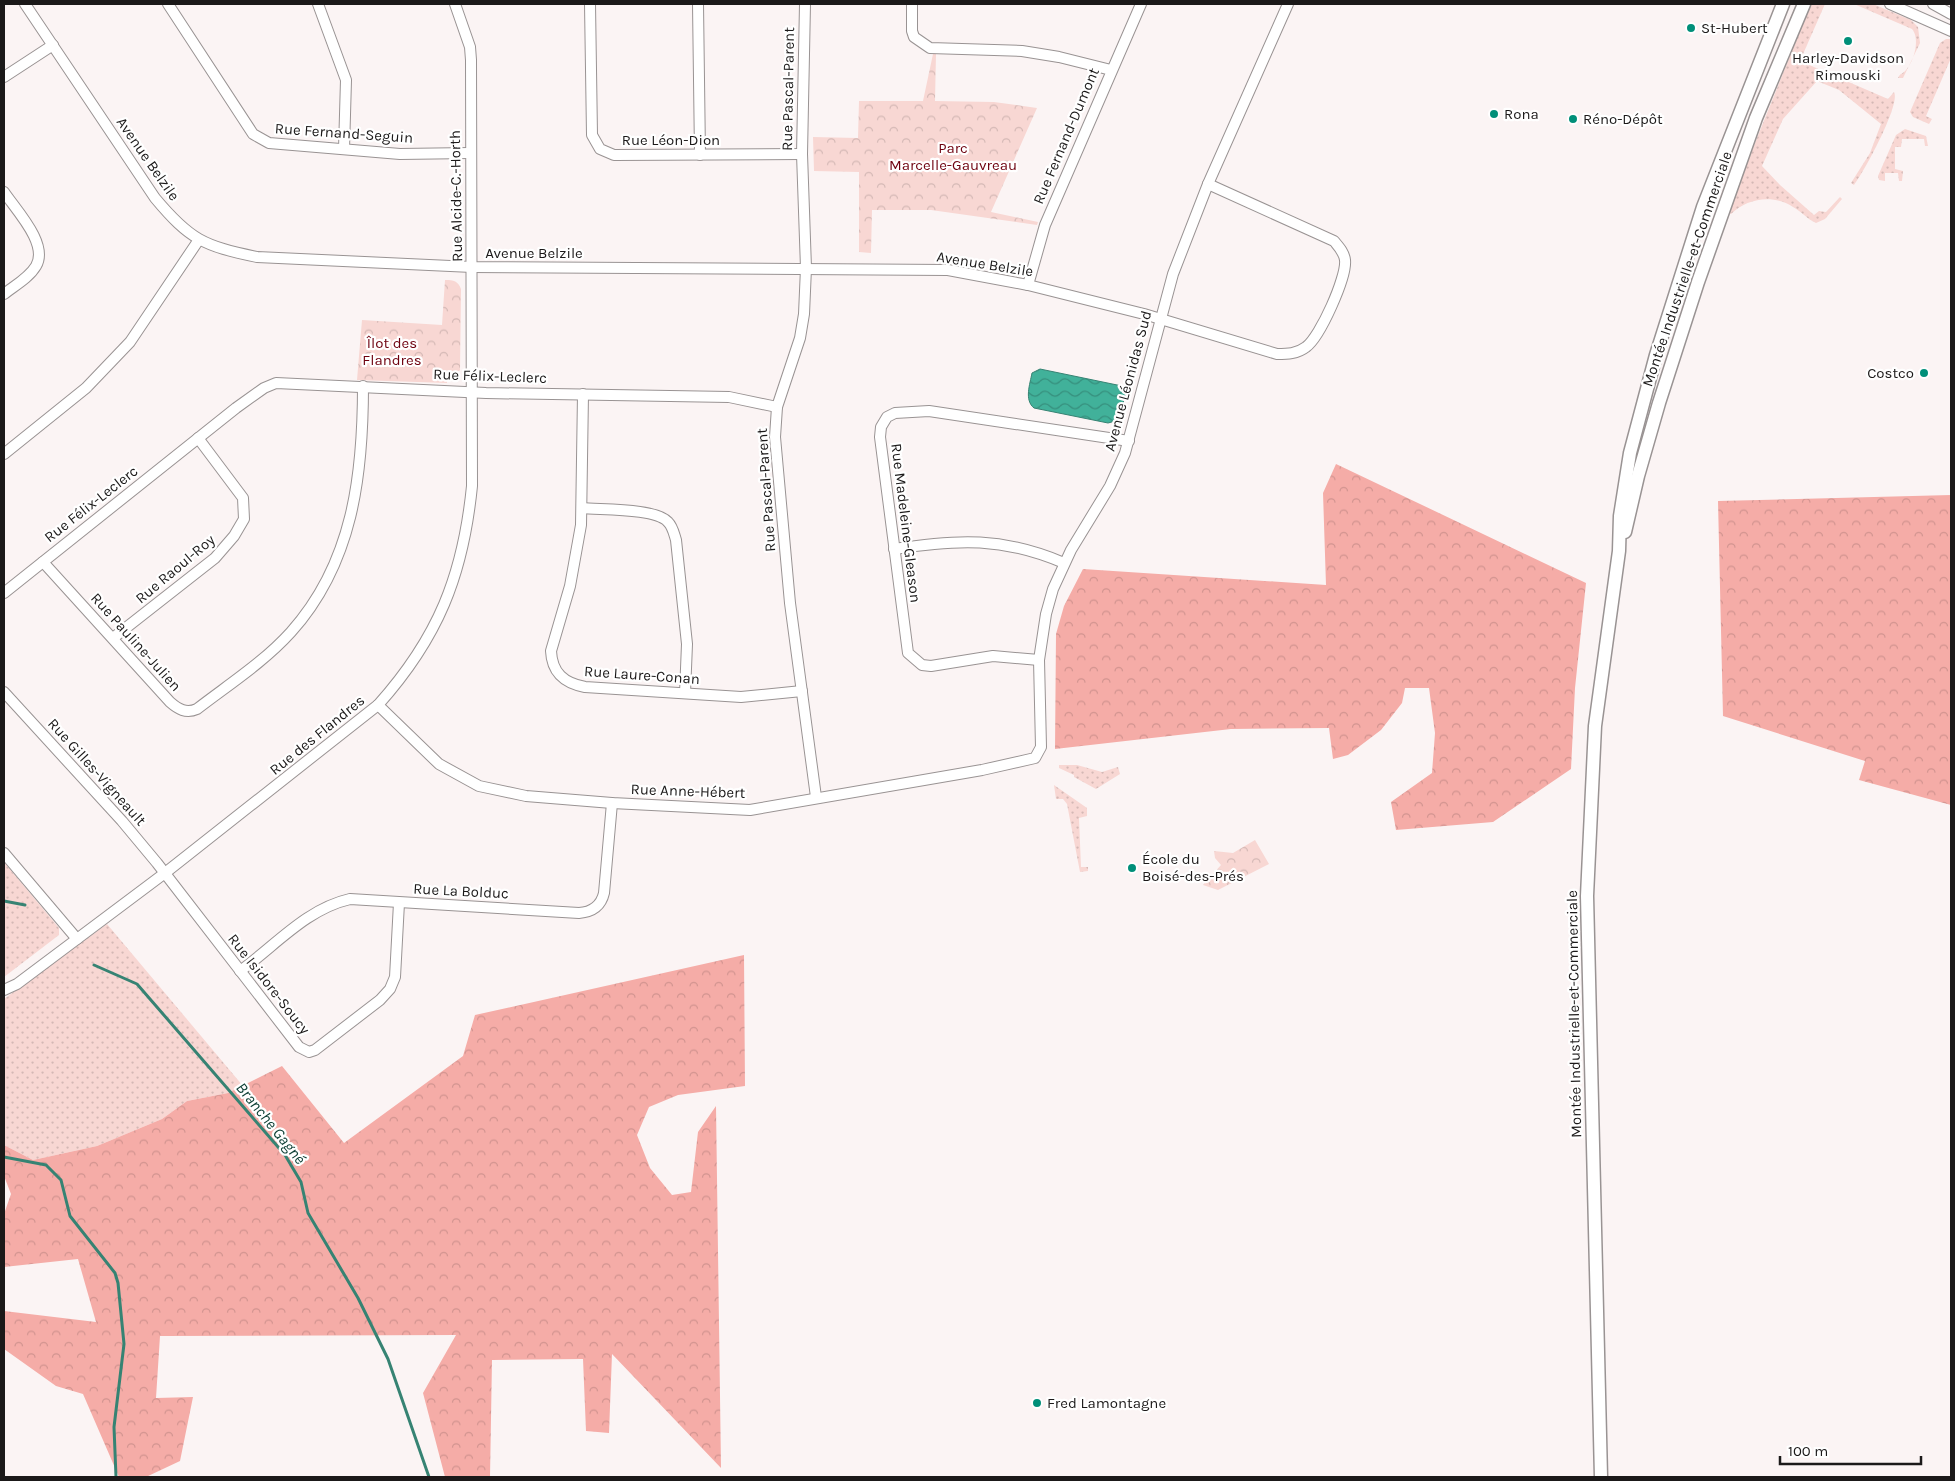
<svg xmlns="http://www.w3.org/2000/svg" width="1955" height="1481" viewBox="0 0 1955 1481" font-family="Karla,sans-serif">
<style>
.grass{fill:url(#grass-dots)}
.forest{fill:url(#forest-crowns)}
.park{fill:url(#park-crowns)}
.water{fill:url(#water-waves);stroke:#368373}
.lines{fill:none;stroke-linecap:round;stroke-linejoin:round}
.stream{stroke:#368373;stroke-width:3}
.minor-casing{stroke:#999393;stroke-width:12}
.major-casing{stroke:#999393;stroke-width:15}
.minor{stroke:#fff;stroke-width:10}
.major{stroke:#fff;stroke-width:12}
.poi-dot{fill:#008f79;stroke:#fff;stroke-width:2}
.labels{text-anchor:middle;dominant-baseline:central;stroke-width:4.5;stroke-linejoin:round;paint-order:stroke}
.poi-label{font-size:15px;fill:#1b1919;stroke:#fff;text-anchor:start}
.street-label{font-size:15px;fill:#1b1919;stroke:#fff}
.park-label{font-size:15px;fill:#6e000e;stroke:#fff}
.water-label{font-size:16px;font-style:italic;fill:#0e4036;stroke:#fff}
</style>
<defs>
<pattern id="grass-dots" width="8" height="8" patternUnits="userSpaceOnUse" patternTransform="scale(1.25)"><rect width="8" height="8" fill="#f8d7d3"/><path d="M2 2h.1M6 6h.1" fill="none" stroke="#d4b8b5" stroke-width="1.8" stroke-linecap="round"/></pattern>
<pattern id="forest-crowns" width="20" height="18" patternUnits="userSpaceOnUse" patternTransform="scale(1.25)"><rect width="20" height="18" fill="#f5aca7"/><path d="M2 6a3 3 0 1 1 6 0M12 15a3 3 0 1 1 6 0" fill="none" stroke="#d1938f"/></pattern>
<pattern id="park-crowns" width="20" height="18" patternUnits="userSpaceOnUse" patternTransform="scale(1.25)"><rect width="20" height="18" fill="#f8d7d3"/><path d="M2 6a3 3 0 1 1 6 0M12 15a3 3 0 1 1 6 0" fill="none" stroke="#d4b8b5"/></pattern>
<pattern id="water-waves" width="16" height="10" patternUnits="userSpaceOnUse" patternTransform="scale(1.25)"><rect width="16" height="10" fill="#41b19a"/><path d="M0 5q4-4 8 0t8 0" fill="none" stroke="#368f7d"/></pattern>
</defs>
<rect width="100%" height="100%" fill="#fbf4f4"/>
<g class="grass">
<path d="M1811 4H1825L1800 61 1888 99 1894 92C1901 104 1864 172 1854 185L1851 183 1870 153 1881 124 1839 90 1817 81 1783 119 1762 166 1780 185 1814 215 1819 211 1826 212 1840 197 1842 199 1825 219 1816 223C1807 219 1801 211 1793 207 1774 194 1747 198 1731 214L1729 213 1736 190Z"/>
<path d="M1854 4H1873L1911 20 1918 27 1920 43 1903 78H1898C1900 73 1903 74 1906 70 1915 60 1920 38 1912 29Z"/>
<polygon points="1946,39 1951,39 1951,58 1926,116 1932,119 1929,124 1913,117 1910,112 1940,43"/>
<polygon points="1905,129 1926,136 1928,146 1925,146 1924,139 1902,139 1901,147 1895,147 1895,169 1903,171 1902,181 1899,181 1898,173 1885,173 1885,181 1879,180 1878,176 1896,135"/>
<polygon points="1059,765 1077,765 1102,772 1118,767 1120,774 1096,789 1074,777 1074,775 1059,768"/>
<polygon points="1054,785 1087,808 1087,816 1079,818 1081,867 1088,867 1088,871 1080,872 1067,804 1063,799 1056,799"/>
<polygon points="4,862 59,928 59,935 4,977"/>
<polygon points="107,924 243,1086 228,1093 187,1101 162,1119 97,1146 33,1160 4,1145 4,999"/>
</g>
<g class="forest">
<polygon points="1336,464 1586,583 1575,688 1571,769 1493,822 1396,830 1391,802 1432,773 1435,733 1429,688 1405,688 1402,703 1381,730 1348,755 1333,759 1329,728 1231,729 1055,749 1056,634 1064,606 1083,569 1326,585 1323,493"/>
<polygon points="1951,495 1951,805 1859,780 1865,761 1723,716 1718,501"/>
<polygon points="744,955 745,1086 678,1095 649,1107 637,1135 650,1168 672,1195 691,1192 698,1132 716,1106 721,1468 612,1354 609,1433 586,1431 583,1359 492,1360 490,1477 445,1477 423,1393 456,1335 160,1336 156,1398 193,1397 180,1461 146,1477 119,1477 83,1394 56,1386 4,1349 4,1311 96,1322 78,1259 4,1267 4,1214 11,1194 4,1176 4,1145 33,1160 97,1146 162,1119 187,1101 228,1093 282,1066 344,1143 463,1056 475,1015"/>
</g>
<g class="park">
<polygon points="933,54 936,54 935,101 994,102 1037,108 991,212 1038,222 1037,225 931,210 872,210 871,253 859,252 859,172 814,171 813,137 858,138 859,101 923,101"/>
<path d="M445 280C454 280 458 281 461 289L460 370 454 376 447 377V383L357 380 362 320 442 325Z"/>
<polygon points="1255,840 1269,864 1218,890 1203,885 1221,865 1215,858 1214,851 1233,853"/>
</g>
<path class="water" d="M1040 369 1122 386 1126 391 1119 420 1108 423 1034 408C1024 400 1030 384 1032 373Z"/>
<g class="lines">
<g class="stream">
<polyline points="4,901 25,905"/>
<polyline points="94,965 137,984 285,1155 301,1182 308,1213 358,1298 388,1359 429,1477"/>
<polyline points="4,1157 46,1165 61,1180 70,1216 115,1273 118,1283 124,1344 114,1427 116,1477"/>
</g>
<g class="minor-casing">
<g id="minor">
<path d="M25 4 155 198C190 240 204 246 257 257L472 267 948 270 1028 285 1144 314 1277 354C1287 354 1297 354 1306 347 1320 337 1347 277 1345 260 1344 252 1339 247 1334 241L1208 184"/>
<polyline points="168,4 253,134 269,143 400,154 470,153"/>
<polyline points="318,4 346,80 344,149"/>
<polyline points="590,4 592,135 600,149 614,155 802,154"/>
<polyline points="698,4 700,155"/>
<polyline points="805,4 802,154 806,268 804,314 800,338 777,407 775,437 790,603 816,797"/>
<polyline points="912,4 912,31 914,37 930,48 1022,51 1059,57 1111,70"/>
<polyline points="1890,4 1951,31"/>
<polyline points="1933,4 1951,14"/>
<polyline points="4,77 53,45"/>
<path d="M4 192C16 210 49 244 36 266 29 278 14 286 4 294"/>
<polyline points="1028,285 1045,225 1141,4"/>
<path d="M583 394 581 525 570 586 551 651C552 673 564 683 585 687L741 697 802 691"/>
<polyline points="4,454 86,388 130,342 198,241"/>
<path d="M582 508C601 510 656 508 668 522 673 527 674 534 676 540L687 644 685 693"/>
<path d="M894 549C958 539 1003 537 1064 563"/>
<path d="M43 562 170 702C178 709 186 714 197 709 228 685 264 662 291 632 353 563 363 475 363 386"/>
<polyline points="4,593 236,408 264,388 276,383 486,393 729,397 777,407"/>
<polyline points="113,638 215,558 234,536 244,519 243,498 198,438"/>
<polyline points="1039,660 993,656 931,666 922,665 908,653 880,437 881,427 887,417 895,413 929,411 1129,441"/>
<polyline points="4,692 122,821 157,863 299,1047 309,1052 315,1050 380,1000 390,989 395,977 399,903"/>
<polyline points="378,705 439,764 479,786 526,796 612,803 750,810 982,770 1035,758 1041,747 1039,660 1046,614 1053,589 1071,550 1110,486 1125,453 1173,274 1208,184 1288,4"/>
<polyline points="4,853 77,939"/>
<path d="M240 971C275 946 306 909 350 899L579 913C592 912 601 906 604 893L612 803"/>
<path d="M4 990 17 984 165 873 378 705C438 638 463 576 472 486L471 60 470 47 455 4"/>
</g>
</g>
<g class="major-casing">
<g id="major">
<polyline points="1625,532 1638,476 1659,403 1698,282 1756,118 1804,4"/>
<polyline points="1601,1477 1587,896 1595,726 1619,551 1620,516 1630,453 1656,355 1703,207 1783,4"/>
</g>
</g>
<use href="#minor" class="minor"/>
<use href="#major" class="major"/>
</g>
<g class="poi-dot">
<circle cx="1691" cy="28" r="5"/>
<circle cx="1848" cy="41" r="5"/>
<circle cx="1494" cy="114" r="5"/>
<circle cx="1573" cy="119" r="5"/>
<circle cx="1924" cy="373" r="5"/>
<circle cx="1132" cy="868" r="5"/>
<circle cx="1037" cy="1403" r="5"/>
</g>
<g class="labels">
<g class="poi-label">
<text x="1701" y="28">St-Hubert</text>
<text x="1848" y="58" text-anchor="middle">Harley-Davidson<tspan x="1848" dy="17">Rimouski</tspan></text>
<text x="1504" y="114">Rona</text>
<text x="1583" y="119">Réno-Dépôt</text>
<text x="1914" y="373" text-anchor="end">Costco</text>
<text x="1142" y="859">École du<tspan x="1142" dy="17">Boisé-des-Prés</tspan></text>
<text x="1047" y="1403">Fred Lamontagne</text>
</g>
<g class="street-label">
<text transform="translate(788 89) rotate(-89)">Rue Pascal-Parent</text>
<text transform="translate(344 133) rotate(4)">Rue Fernand-Seguin</text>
<text transform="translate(1066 136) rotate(-67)">Rue Fernand-Dumont</text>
<text x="671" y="140">Rue Léon-Dion</text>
<text transform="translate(148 159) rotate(55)">Avenue Belzile</text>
<text transform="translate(456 196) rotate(-91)">Rue Alcide-C.-Horth</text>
<text x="534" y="253">Avenue Belzile</text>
<text transform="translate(985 264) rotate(9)">Avenue Belzile</text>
<text transform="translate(1687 269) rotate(-71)">Montée Industrielle-et-Commerciale</text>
<text transform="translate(490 376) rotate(2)">Rue Félix-Leclerc</text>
<text transform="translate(1128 381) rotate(-75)">Avenue Léonidas Sud</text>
<text transform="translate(766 490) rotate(-94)">Rue Pascal-Parent</text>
<text transform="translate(91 504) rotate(-38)">Rue Félix-Leclerc</text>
<text transform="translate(906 523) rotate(83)">Rue Madeleine-Gleason</text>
<text transform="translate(175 569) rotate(-40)">Rue Raoul-Roy</text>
<text transform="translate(136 642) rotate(48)">Rue Pauline-Julien</text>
<text transform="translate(642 675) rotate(4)">Rue Laure-Conan</text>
<text transform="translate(317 735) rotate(-39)">Rue des Flandres</text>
<text transform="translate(97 772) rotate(48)">Rue Gilles-Vigneault</text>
<text transform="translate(688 791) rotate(2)">Rue Anne-Hébert</text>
<text transform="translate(461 891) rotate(3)">Rue La Bolduc</text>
<text transform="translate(269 984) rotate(52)">Rue Isidore-Soucy</text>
<text transform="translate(1574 1014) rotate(-91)">Montée Industrielle-et-Commerciale</text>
</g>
<g class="park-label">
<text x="953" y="148">Parc<tspan x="953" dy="17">Marcelle-Gauvreau</tspan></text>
<text x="392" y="343">Îlot des<tspan x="392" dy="17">Flandres</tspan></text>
</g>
<g class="water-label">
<text transform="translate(271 1123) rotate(51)">Branche Gagné</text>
</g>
</g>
<rect width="1955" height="1481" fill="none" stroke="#1b1919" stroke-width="10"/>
<path d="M1780 1456v8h141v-8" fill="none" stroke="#1b1919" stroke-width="2.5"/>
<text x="1788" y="1456" font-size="15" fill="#1b1919" stroke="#ffffff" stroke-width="4" paint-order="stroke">100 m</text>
</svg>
